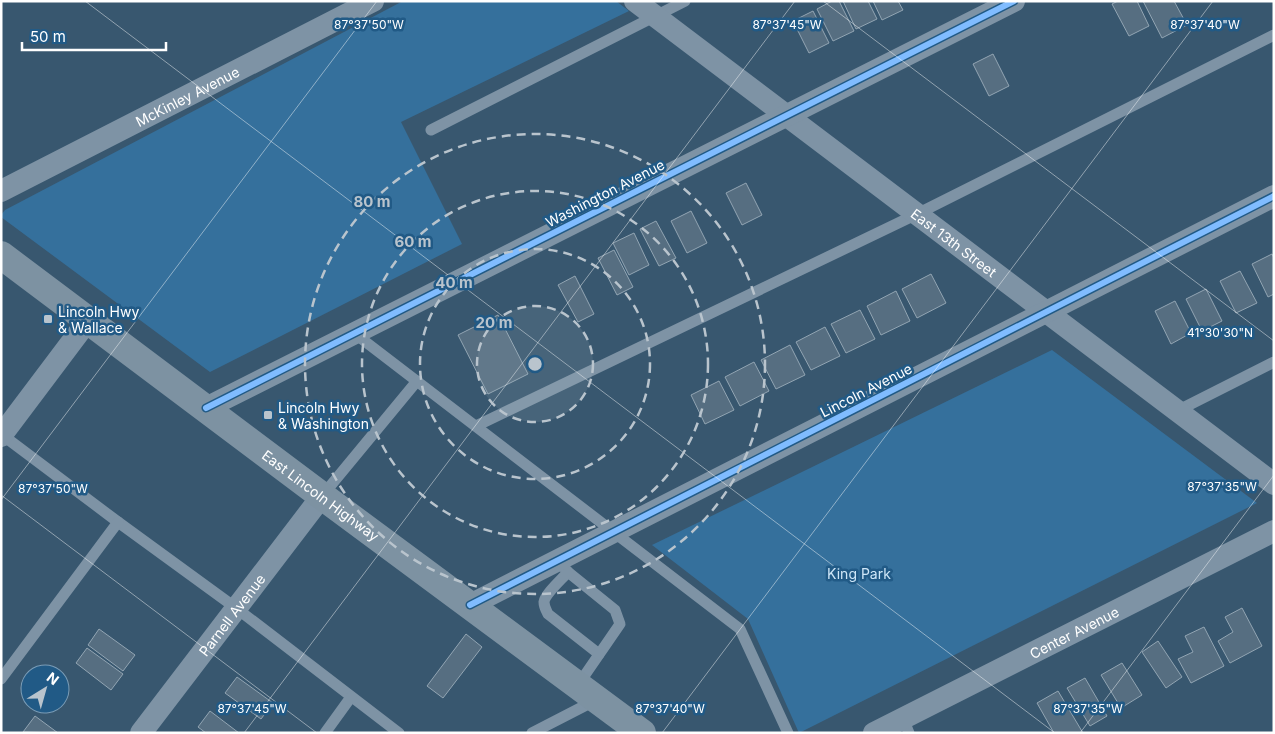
<svg xmlns="http://www.w3.org/2000/svg" width="1275" height="734" viewBox="0 0 1275 734" font-family="Inter,sans-serif">
<style>
.green{fill:#35709c}
.building{fill:#566e81;stroke:#92a5b3}
.lines{fill:none;stroke-linecap:round;stroke-linejoin:round}
.service{stroke:#7e93a5;stroke-width:11}
.minor{stroke:#7e93a5;stroke-width:22}
.primary{stroke:#7d92a2;stroke-width:28}
.cycleway-casing{stroke:#215a86;stroke-width:9}
.cycleway{stroke:#80bcff;stroke-width:6}
.ticks{fill:none;stroke:#fff;stroke-width:1;stroke-opacity:0.45}
.ring{fill:none;stroke:#b9c4cd;stroke-width:2.5;stroke-dasharray:9 6}
.poi-dot{fill:#b9c4cd;stroke:#215a86;stroke-width:2}
.labels{text-anchor:middle;dominant-baseline:central;stroke-width:5;stroke-linejoin:round;paint-order:stroke}
.street-label{font-size:14px;fill:#fff;stroke:#215a86}
.poi-label{font-size:14px;fill:#fff;stroke:#215a86;text-anchor:start}
.park-label{font-size:14px;fill:#cee6f7;stroke:#215a86}
.ticks-label{font-size:12px;text-anchor:middle;fill:#fff;stroke:#215a86;stroke-width:5;stroke-linejoin:round;paint-order:stroke}
.centre{fill:#b9c4cd;stroke:#215a86;stroke-width:2.5}
.ring-label{font-size:15px;text-anchor:middle;font-weight:bold;fill:#b9c4cd;stroke:#215a86;stroke-width:5;stroke-linejoin:round;paint-order:stroke}
</style>
<rect width="100%" height="100%" fill="#38576f"/>
<g class="green">
<polygon points="403,1 616,1 629,11 401,122 462,244 210,372 1,217 1,215 5,210"/>
<polygon points="1052,350 1257,503 799,733 748,619 652,545"/>
</g>
<g class="building">
<polygon points="832,1 839,1 854,31 833,41 817,9"/>
<polygon points="843,1 868,1 877,19 856,29"/>
<polygon points="873,1 898,1 903,10 882,20"/>
<polygon points="1118,1 1137,1 1149,26 1129,36 1112,4"/>
<polygon points="1143,1 1174,1 1187,25 1162,38"/>
<polygon points="813,11 829,43 809,53 793,21"/>
<polygon points="993,54 1009,86 989,96 973,64"/>
<polygon points="746,183 762,215 742,225 726,193"/>
<polygon points="691,211 707,243 687,253 671,221"/>
<polygon points="656,221 676,258 659,266 640,229"/>
<polygon points="634,233 649,265 629,275 613,243"/>
<polygon points="614,250 633,287 617,295 598,258"/>
<polygon points="1272,254 1274,258 1274,294 1268,297 1252,264"/>
<polygon points="1240,271 1257,303 1236,313 1220,281"/>
<polygon points="931,274 946,303 917,318 902,289"/>
<polygon points="575,276 594,314 578,322 558,285"/>
<polygon points="1206,289 1222,321 1202,331 1186,299"/>
<polygon points="896,291 910,321 881,335 867,306"/>
<polygon points="1175,301 1191,333 1171,344 1155,311"/>
<polygon points="860,310 875,339 846,353 831,324"/>
<polygon points="498,315 528,374 488,394 458,335"/>
<polygon points="825,327 840,356 811,370 796,342"/>
<polygon points="790,345 805,375 776,389 761,360"/>
<polygon points="754,362 769,391 740,406 725,377"/>
<polygon points="719,381 734,410 705,424 691,395"/>
<polygon points="1242,608 1262,646 1230,663 1218,641 1233,632 1225,617"/>
<polygon points="1204,627 1224,666 1191,683 1178,659 1193,652 1185,636"/>
<polygon points="99,629 135,655 123,671 88,645"/>
<polygon points="466,634 482,647 443,698 427,686"/>
<polygon points="1158,641 1182,677 1166,688 1142,652"/>
<polygon points="87,648 123,674 111,690 76,663"/>
<polygon points="1122,663 1142,695 1121,708 1101,675"/>
<polygon points="237,677 273,703 261,719 225,693"/>
<polygon points="1085,678 1107,716 1090,726 1067,688"/>
<polygon points="1058,691 1083,733 1054,733 1037,703"/>
<polygon points="210,711 239,733 206,733 198,727"/>
<polygon points="35,716 58,733 23,732"/>
</g>
<g class="lines">
<g class="service">
<polyline points="431,130 685,1"/>
<polyline points="354,333 740,629 788,733"/>
<polyline points="1177,411 1274,362"/>
<polyline points="476,426 917,214 1274,35"/>
<polyline points="1,434 118,522 236,608 399,733"/>
<polyline points="322,496 417,381"/>
<polyline points="558,561 568,572 615,610 620,624 578,685"/>
<path d="M568 572C562 579 545 594 544 602 544 607 546 610 548 614L599 654"/>
<polyline points="1,679 118,522"/>
<polyline points="903,718 909,733"/>
<polyline points="325,733 351,697"/>
<polyline points="532,733 596,700"/>
</g>
<g class="minor">
<path id="s1" d="M635 1 1274 484"/>
<path id="s2" d="M1 191 373 1"/>
<polyline points="206,408 1014,1"/>
<polyline points="1,436 89,319"/>
<polyline points="470,605 1274,196"/>
<path id="s3" d="M141 733 322 496"/>
<path id="s4" d="M874 733 1274 531"/>
</g>
<path class="primary" id="s5" d="M1 255 322 496 642 733"/>
<g class="cycleway-casing">
<g id="cycleway">
<polyline points="206,408 1014,1"/>
<polyline points="470,605 1274,196"/>
</g>
</g>
<use href="#cycleway" class="cycleway"/>
</g>
<path class="ticks" d="M85 1 1055 733M823 1 1274 341M1 495 317 733M1 500 377 1M244 733 795 1M662 733 1213 1M1080 733 1274 475"/>
<circle cx="535" cy="364" r="58" fill="#b9c4cd" fill-opacity=".12"/>
<g class="ring">
<circle cx="535" cy="364" r="58"/>
<circle cx="535" cy="364" r="115"/>
<circle cx="535" cy="364" r="173"/>
<circle cx="535" cy="364" r="230"/>
</g>
<g class="poi-dot">
<rect x="43" y="314" width="10" height="10" rx="2.5"/>
<rect x="263" y="410" width="10" height="10" rx="2.5"/>
</g>
<g class="labels">
<g class="street-label">
<text stroke="none"><textPath href="#s2" startOffset="209">McKinley Avenue</textPath></text>
<text transform="translate(605 193) rotate(-27)">Washington Avenue</text>
<text stroke="none"><textPath href="#s1" startOffset="400">East 13th Street</textPath></text>
<text transform="translate(866 390) rotate(-27)">Lincoln Avenue</text>
<text stroke="none"><textPath href="#s5" startOffset="400">East Lincoln Highway</textPath></text>
<text stroke="none"><textPath href="#s3" startOffset="149">Parnell Avenue</textPath></text>
<text stroke="none"><textPath href="#s4" startOffset="224">Center Avenue</textPath></text>
</g>
<g class="poi-label">
<text x="58" y="311">Lincoln Hwy<tspan x="58" dy="16">&amp; Wallace</tspan></text>
<text x="278" y="407">Lincoln Hwy<tspan x="278" dy="16">&amp; Washington</tspan></text>
</g>
<g class="park-label">
<text x="859" y="573">King Park</text>
</g>
</g>
<g class="ticks-label">
<text x="369" y="29">87°37'50"W</text>
<text x="787" y="29">87°37'45"W</text>
<text x="1205" y="29">87°37'40"W</text>
<text x="1220" y="337">41°30'30"N</text>
<text x="1222" y="491">87°37'35"W</text>
<text x="53" y="493">87°37'50"W</text>
<text x="252" y="713">87°37'45"W</text>
<text x="670" y="713">87°37'40"W</text>
<text x="1088" y="713">87°37'35"W</text>
</g>
<circle cx="535" cy="364" r="8" class="centre"/>
<g class="ring-label">
<text x="372" y="207">80 m</text>
<text x="413" y="247">60 m</text>
<text x="454" y="288">40 m</text>
<text x="494" y="328">20 m</text>
</g>
<rect width="1275" height="734" fill="none" stroke="#ffffff" stroke-width="5"/>
<g transform="translate(45 689) rotate(37)"><circle r="24" fill="#215a86" stroke="#7a9cb6"/>
<path d="M0-4L9 19L0 12L-9 19Z" fill="#b9c4cd"/>
<text y="-8" font-size="14" font-weight="bold" text-anchor="middle" fill="#ffffff">N</text>
</g>
<path d="M22 42v8h144v-8" fill="none" stroke="#ffffff" stroke-width="2.5"/>
<text x="30" y="42" font-size="15" fill="#ffffff" stroke="#215a86" stroke-width="4" paint-order="stroke">50 m</text>
</svg>
